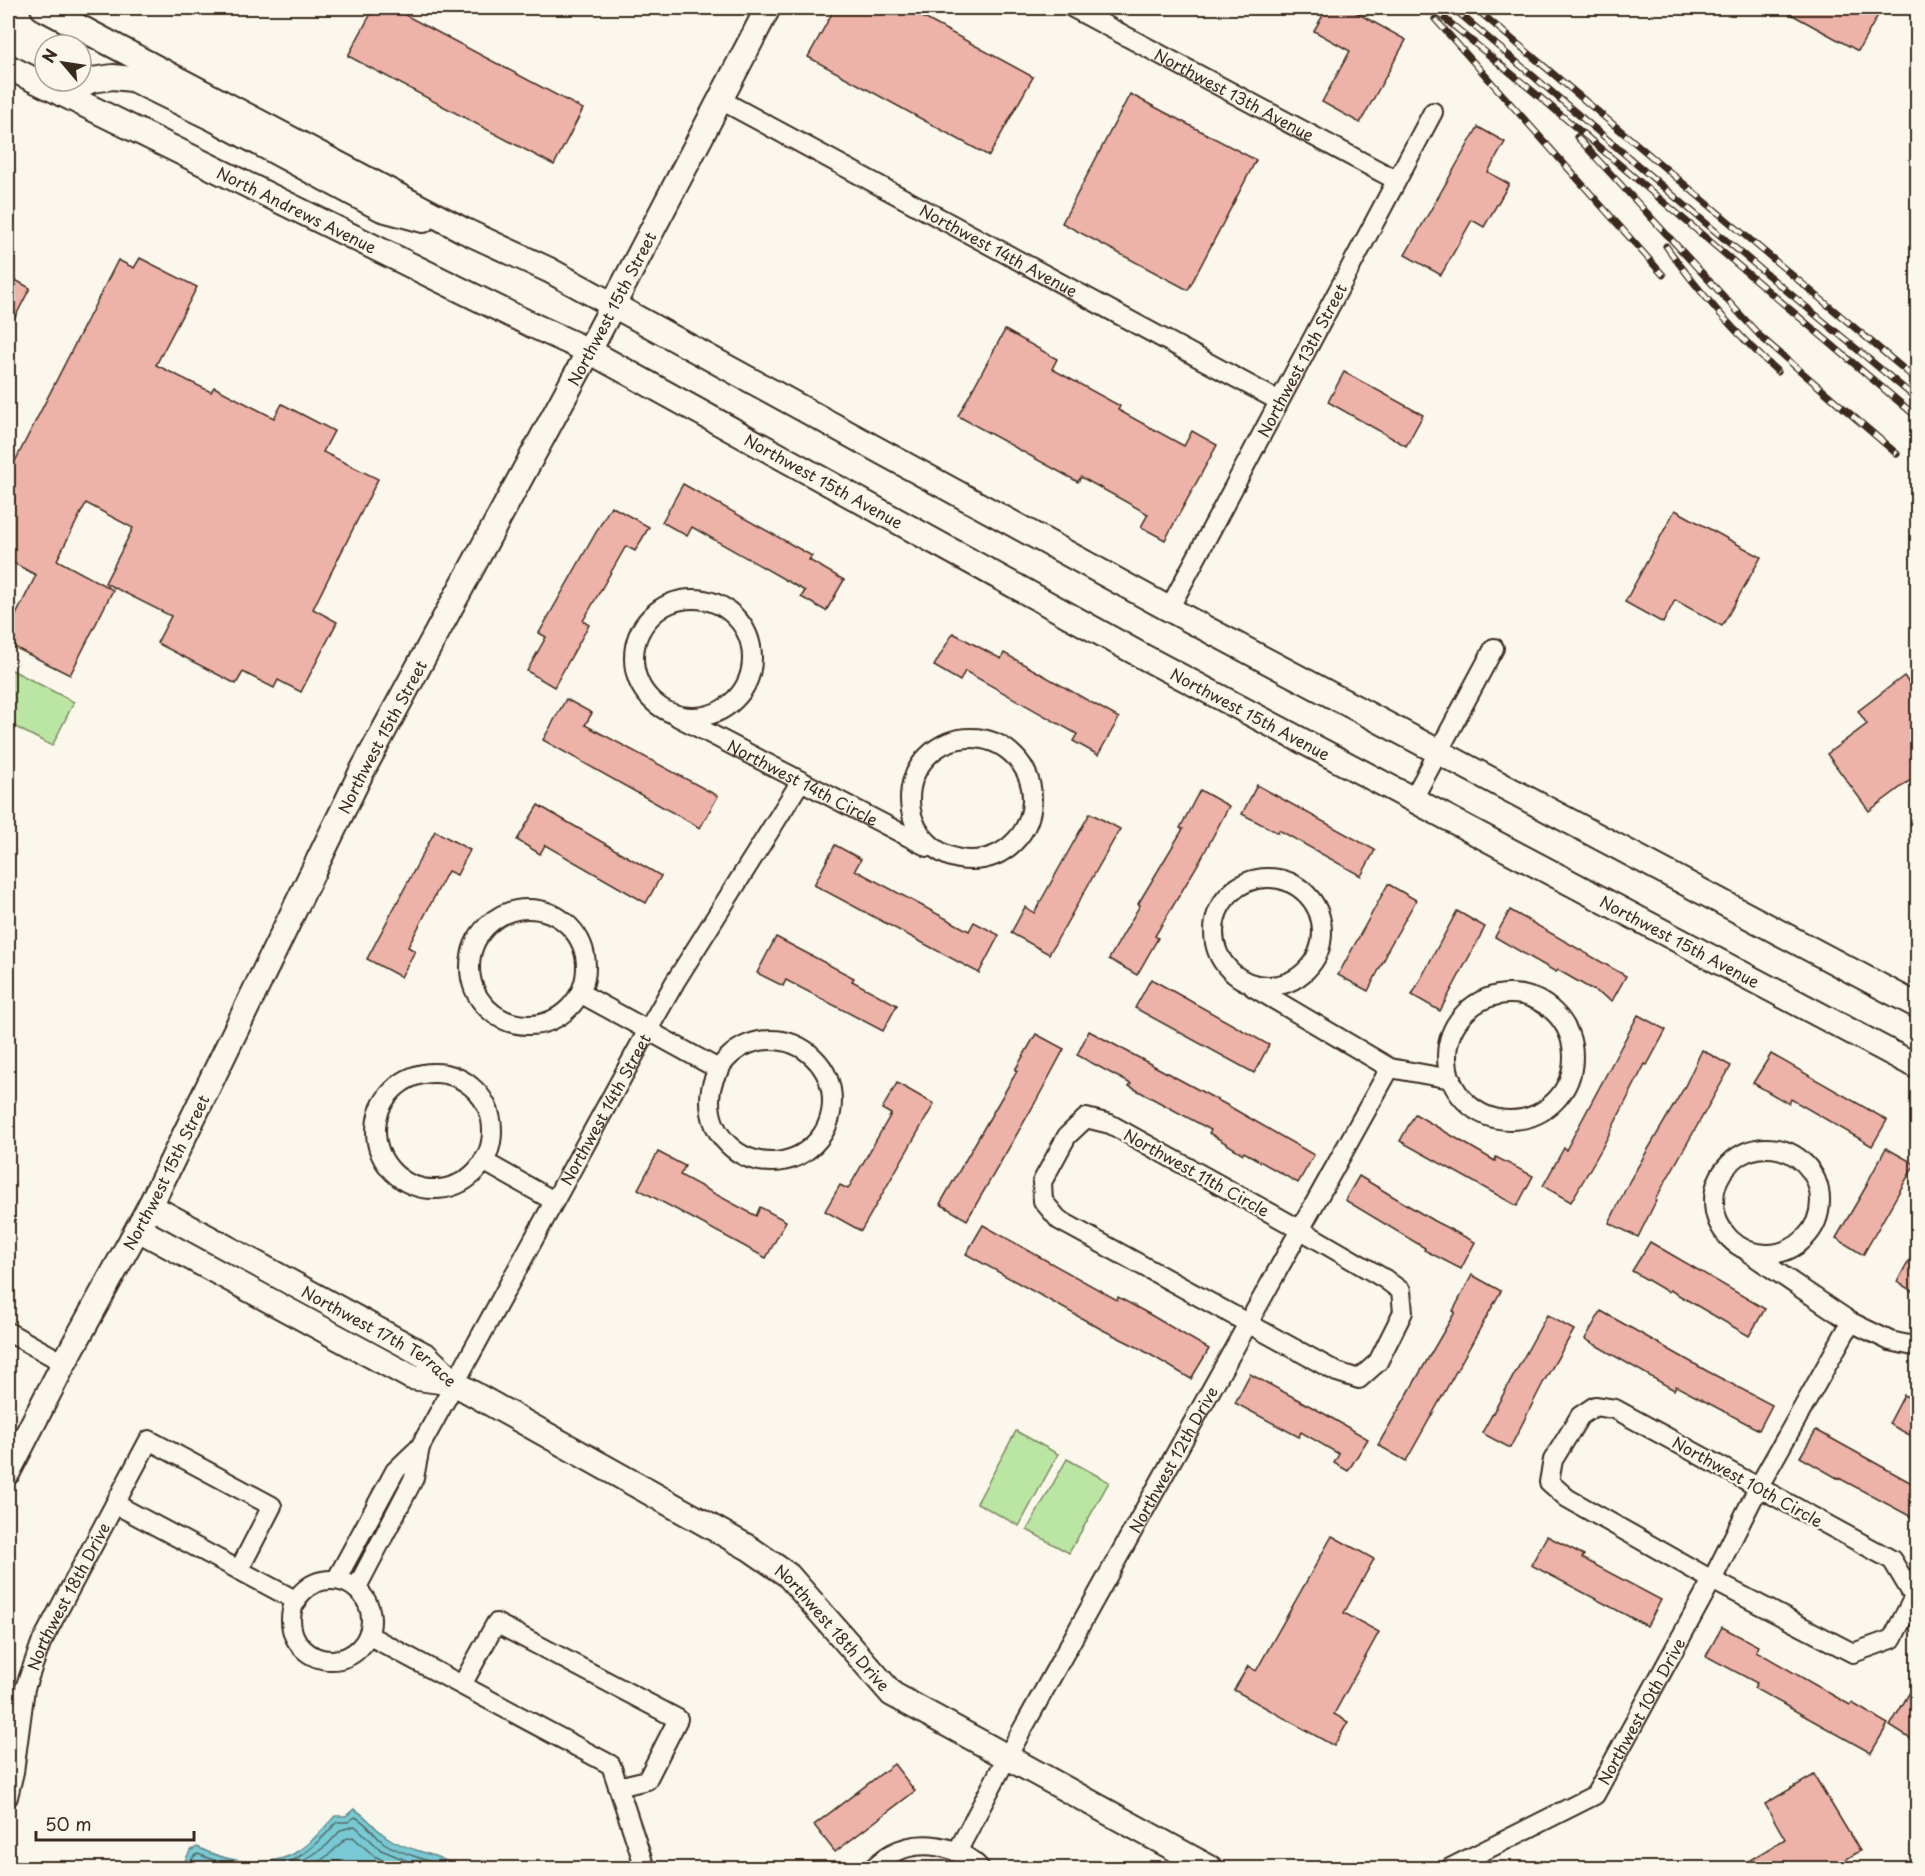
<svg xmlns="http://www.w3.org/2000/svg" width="1925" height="1876" viewBox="0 0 1925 1876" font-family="'Playpen Sans',sans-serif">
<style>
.green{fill:#bbe5a2;stroke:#7b8860;stroke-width:1.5}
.water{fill:#78c9d3;stroke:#60898b;stroke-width:1.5}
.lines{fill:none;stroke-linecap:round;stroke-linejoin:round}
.shore{stroke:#536a66;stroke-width:1.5}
.building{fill:#edb2a8;stroke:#3b2a1e;stroke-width:1.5}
.minor-casing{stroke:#3b2a1e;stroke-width:22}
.tertiary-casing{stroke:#3b2a1e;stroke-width:28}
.minor{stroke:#fbf7ec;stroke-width:18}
.tertiary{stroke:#fbf7ec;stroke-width:24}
.rail-casing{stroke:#3b2a1e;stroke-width:7}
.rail{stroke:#fbf7ec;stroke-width:4.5;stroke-dasharray:14;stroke-linecap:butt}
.labels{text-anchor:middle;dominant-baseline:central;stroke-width:5;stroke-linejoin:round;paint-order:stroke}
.street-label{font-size:16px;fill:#3b2a1e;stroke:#fbf7ec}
</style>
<rect width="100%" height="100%" fill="#fbf7ec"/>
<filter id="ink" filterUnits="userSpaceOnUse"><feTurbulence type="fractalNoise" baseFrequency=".0167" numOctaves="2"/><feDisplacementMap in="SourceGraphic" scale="12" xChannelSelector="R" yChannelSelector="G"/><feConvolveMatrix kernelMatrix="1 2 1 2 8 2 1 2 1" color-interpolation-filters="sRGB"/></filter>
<g filter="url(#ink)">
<g class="green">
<polygon points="8,668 74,702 52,746 8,723"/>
<polygon points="1016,1431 1058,1454 1019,1526 977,1503"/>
<polygon points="1067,1459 1109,1482 1069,1553 1027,1530"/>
</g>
<path class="water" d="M354 1809C367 1816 375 1829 387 1837 407 1852 439 1852 456 1868H181L190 1851 197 1847C225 1861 259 1868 289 1856 307 1848 322 1830 335 1816H346Z"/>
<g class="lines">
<g class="shore">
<path d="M187 1868 194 1856 198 1854C225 1866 266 1876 294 1860 311 1850 324 1837 337 1822H348L355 1817C367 1822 373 1835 384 1843 402 1855 426 1858 446 1868"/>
<polyline points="293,1868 326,1846 341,1830 355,1826 381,1850 425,1868"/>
<polyline points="310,1868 331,1853 345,1839 353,1837 374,1856 400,1868"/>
</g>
</g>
<g class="building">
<polygon points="374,8 392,8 583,109 554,165 348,56"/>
<polygon points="835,8 906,8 1033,77 989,156 808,57"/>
<polygon points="1327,8 1348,8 1406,40 1360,123 1322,102 1350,51 1314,31"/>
<polygon points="1780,8 1882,8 1858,51"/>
<polygon points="1130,94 1256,160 1188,290 1062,223"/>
<polygon points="1478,127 1505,142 1488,172 1509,184 1484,227 1472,220 1441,275 1405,255"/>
<polygon points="140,258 197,287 156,365 211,392 214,387 274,418 282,404 301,414 334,431 323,452 378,479 313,609 337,622 301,692 278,680 274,688 243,672 236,684 157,643 171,616 105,583 133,528 86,503 57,560 113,590 70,675 8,644 8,631 36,575 8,560 8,515 15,500 8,496 8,475 118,260 134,268"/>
<polygon points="8,276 30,288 8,331"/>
<polygon points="1005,330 1057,359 1052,369 1120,406 1118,410 1184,446 1192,431 1217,445 1165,540 1141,527 1148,514 1081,477 1078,482 958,416"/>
<polygon points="1344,372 1423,415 1406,446 1328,402"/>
<polygon points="683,484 812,556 809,560 844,580 826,611 801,597 805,591 692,527 687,536 662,522"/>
<polygon points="611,506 649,527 635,551 626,546 583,621 589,625 554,687 527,671 546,637 539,633"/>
<polygon points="1675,510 1761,557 1722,626 1675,600 1663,623 1625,602"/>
<polygon points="953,633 1001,659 1004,653 1119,718 1098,755 1073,741 1077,734 965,671 960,681 934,666"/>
<polygon points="1904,676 1917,694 1917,775 1869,811 1827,754 1867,724 1858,711"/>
<polygon points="566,699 592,713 585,725 718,796 700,828 543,740"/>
<polygon points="1257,785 1375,850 1361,876 1279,830 1278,833 1242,814"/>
<polygon points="1200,790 1229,806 1201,859 1155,936 1158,938 1137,975 1109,959 1140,905 1138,904 1183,829 1180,828"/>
<polygon points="538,805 661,876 646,903 545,845 540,854 517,840"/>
<polygon points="1090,813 1120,829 1049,954 1011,933 1025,907 1034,913"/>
<polygon points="435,831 470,850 457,875 448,871 408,947 415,951 401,977 367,959"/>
<polygon points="835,845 861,859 855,870 969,931 974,922 999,935 979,973 814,885"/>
<polygon points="1388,884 1416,900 1386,953 1387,954 1368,991 1338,975"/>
<polygon points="1510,910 1626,976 1612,1001 1558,970 1556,972 1495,937"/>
<polygon points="1457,911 1485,927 1440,1011 1412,995"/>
<polygon points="776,937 854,978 852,981 897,1005 883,1031 786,980 783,986 757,973"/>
<polygon points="1151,979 1269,1045 1254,1073 1135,1008"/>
<polygon points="1638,1015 1666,1030 1647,1065 1645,1064 1602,1148 1571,1202 1543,1186 1564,1148 1566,1150"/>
<polygon points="1089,1031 1225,1104 1314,1155 1298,1183 1244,1152 1243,1154 1209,1133 1211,1130 1129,1086 1131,1084 1077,1055"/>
<polygon points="1036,1034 1064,1049 1035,1103 967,1220 940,1204 1017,1071 1015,1070"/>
<polygon points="1702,1050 1731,1066 1655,1200 1656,1201 1638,1237 1609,1223 1630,1180 1684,1088"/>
<polygon points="1771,1054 1887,1120 1872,1146 1791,1099 1789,1104 1753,1083"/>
<polygon points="897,1083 934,1104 861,1231 825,1211 840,1185 848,1189 891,1114 882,1109"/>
<polygon points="1415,1114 1495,1161 1496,1157 1533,1176 1517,1206 1400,1141"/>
<polygon points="1886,1148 1915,1164 1863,1255 1836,1238 1867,1185 1866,1185"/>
<polygon points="658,1152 685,1166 680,1175 756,1216 760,1207 786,1221 766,1258 638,1189"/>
<polygon points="1359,1176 1434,1221 1475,1242 1461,1269 1424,1250 1425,1248 1345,1200"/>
<polygon points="983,1225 1117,1300 1118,1297 1149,1314 1209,1349 1191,1379 1139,1348 1101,1329 966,1254"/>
<polygon points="1650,1242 1765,1309 1749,1336 1670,1290 1668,1292 1632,1271"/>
<polygon points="1917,1247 1917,1294 1897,1282"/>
<polygon points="1472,1275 1501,1291 1406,1461 1378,1445 1455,1312 1453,1311"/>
<polygon points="1601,1311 1707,1371 1772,1405 1759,1430 1676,1386 1674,1390 1585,1339"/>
<polygon points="1547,1315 1574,1330 1543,1383 1510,1448 1482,1433"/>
<polygon points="1250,1374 1323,1413 1368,1439 1348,1471 1334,1463 1339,1454 1301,1432 1299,1437 1235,1403"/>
<polygon points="1904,1395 1917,1402 1917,1439 1889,1424"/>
<polygon points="1816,1430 1917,1486 1917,1520 1837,1477 1837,1478 1800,1457"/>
<polygon points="1332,1536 1374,1559 1344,1613 1379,1632 1334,1714 1348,1722 1334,1746 1234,1690 1248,1666 1256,1671"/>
<polygon points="1547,1536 1584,1555 1582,1558 1661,1600 1647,1626 1531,1565"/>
<polygon points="1722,1627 1758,1646 1756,1651 1850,1705 1852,1703 1888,1724 1871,1753 1754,1688 1757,1683 1706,1656"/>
<polygon points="1917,1680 1917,1743 1890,1726"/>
<polygon points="894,1764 915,1791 835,1852 814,1825"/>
<polygon points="1814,1775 1860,1851 1830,1869 1735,1869 1785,1839 1765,1804"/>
</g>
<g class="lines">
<g class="minor-casing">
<g id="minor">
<path id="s1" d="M1073 8 1396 180"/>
<path id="s2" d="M719 99 1279 401"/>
<circle cx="693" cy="658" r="59"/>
<path id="s3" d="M1169 609 1433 112"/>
<path id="s4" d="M678 717 928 847"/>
<circle cx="971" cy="799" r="61"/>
<polyline points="1413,799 1494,648"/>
<circle cx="1268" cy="932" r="54"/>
<circle cx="528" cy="967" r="58"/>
<polyline points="1253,987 1390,1068 1451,1079"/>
<polyline points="580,993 720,1070"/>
<circle cx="1510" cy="1057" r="63"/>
<circle cx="771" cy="1101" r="61"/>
<circle cx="434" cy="1131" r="58"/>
<polygon points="1086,1118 1110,1124 1301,1230 1385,1279 1401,1291 1403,1312 1378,1362 1359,1379 1337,1372 1059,1220 1043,1201 1042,1182 1067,1136"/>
<circle cx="1767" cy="1201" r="53"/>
<polyline points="483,1161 554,1201"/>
<polyline points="1749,1253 1851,1322 1890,1341 1918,1347"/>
<polyline points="8,1332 64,1363"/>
<polygon points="1595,1406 1615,1409 1892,1560 1914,1597 1892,1639 1853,1653 1712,1580 1567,1498 1549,1482 1553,1460 1580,1416"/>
<polyline points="115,1504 297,1601"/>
<polyline points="336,1580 395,1471 420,1447"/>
<circle cx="331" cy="1620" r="40"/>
<path id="s5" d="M356 1589 414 1478 420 1447 648 1030 675 982 801 781"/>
<polyline points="368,1635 611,1765 645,1868"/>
<polyline points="462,1685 496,1623 678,1719 647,1780 618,1787"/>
<path id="s6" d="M8 1797 14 1772 25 1688 41 1643 149 1440 272 1506 239 1570"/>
<path id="s7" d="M957 1852 1007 1757 1390 1068"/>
<path d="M873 1868C878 1864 885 1857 891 1854 920 1838 958 1845 980 1868"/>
<path id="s8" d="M1450 1868 1595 1795 1712 1580 1759 1486 1851 1322"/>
</g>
</g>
<g class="tertiary-casing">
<g id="tertiary">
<polyline points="43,8 463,230 549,270 1169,609 1918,1006"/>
<path id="s9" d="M8 67 532 325 589 351 1144 657 1918 1067"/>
<polyline points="62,94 92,80 113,77 132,79 214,119 382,209 423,220"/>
<path id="s10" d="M150 1206 426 1356 454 1383 749 1548 788 1575 892 1694 1210 1868"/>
<polyline points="138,1229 411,1377 454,1383"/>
<path id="s11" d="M8 1472 64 1363 150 1206 361 773 589 351 768 8"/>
</g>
</g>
<use href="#minor" class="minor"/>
<use href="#tertiary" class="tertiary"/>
<g class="rail-casing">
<g id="rail">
<polyline points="1432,8 1547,103 1918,418"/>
<polyline points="1453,8 1728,242 1918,400"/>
<polyline points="1475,8 1918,381"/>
<polyline points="1435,19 1663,275"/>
<polyline points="1577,137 1761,337 1897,454"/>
<path d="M1666 246C1699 292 1736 334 1778 372"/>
</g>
</g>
<use href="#rail" class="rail"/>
</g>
</g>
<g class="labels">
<g class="street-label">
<text stroke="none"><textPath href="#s1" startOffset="183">Northwest 13th Avenue</textPath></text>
<text stroke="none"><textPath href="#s9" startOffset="322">North Andrews Avenue</textPath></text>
<text stroke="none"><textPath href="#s2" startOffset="318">Northwest 14th Avenue</textPath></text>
<text stroke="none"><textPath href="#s11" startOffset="1311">Northwest 15th Street</textPath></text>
<text stroke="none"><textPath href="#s3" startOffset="282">Northwest 13th Street</textPath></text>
<text stroke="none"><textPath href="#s9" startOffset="915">Northwest 15th Avenue</textPath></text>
<text stroke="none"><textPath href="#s9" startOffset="1401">Northwest 15th Avenue</textPath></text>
<text stroke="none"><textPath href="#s11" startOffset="825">Northwest 15th Street</textPath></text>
<text stroke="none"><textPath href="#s4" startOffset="141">Northwest 14th Circle</textPath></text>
<text stroke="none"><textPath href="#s9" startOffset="1887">Northwest 15th Avenue</textPath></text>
<text stroke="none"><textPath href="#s5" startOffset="542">Northwest 14th Street</textPath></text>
<text stroke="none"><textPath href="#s11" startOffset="339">Northwest 15th Street</textPath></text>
<text transform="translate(1197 1172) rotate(29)">Northwest 11th Circle</text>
<text stroke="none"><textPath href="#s10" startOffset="264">Northwest 17th Terrace</textPath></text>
<text stroke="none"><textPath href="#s7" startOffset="448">Northwest 12th Drive</textPath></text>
<text transform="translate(1748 1481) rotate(29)">Northwest 10th Circle</text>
<text stroke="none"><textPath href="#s6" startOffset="212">Northwest 18th Drive</textPath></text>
<text stroke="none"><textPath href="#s10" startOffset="807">Northwest 18th Drive</textPath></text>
<text stroke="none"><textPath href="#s8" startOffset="258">Northwest 10th Drive</textPath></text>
</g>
</g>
<rect width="1925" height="1876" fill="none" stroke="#fbf7ec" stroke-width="30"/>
<rect x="15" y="15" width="1895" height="1846" fill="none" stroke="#3b2a1e" stroke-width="2" filter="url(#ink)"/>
<g transform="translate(63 63) rotate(299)"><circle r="28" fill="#fbf7ec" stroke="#aea59a" stroke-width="1.5"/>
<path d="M0-4.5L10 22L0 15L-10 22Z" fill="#3b2a1e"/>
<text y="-9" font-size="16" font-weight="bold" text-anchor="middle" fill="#3b2a1e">N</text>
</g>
<path d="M36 1831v9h158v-9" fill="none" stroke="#3b2a1e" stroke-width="3"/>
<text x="45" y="1831" font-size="18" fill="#3b2a1e" stroke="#fbf7ec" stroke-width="4.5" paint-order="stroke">50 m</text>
</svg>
